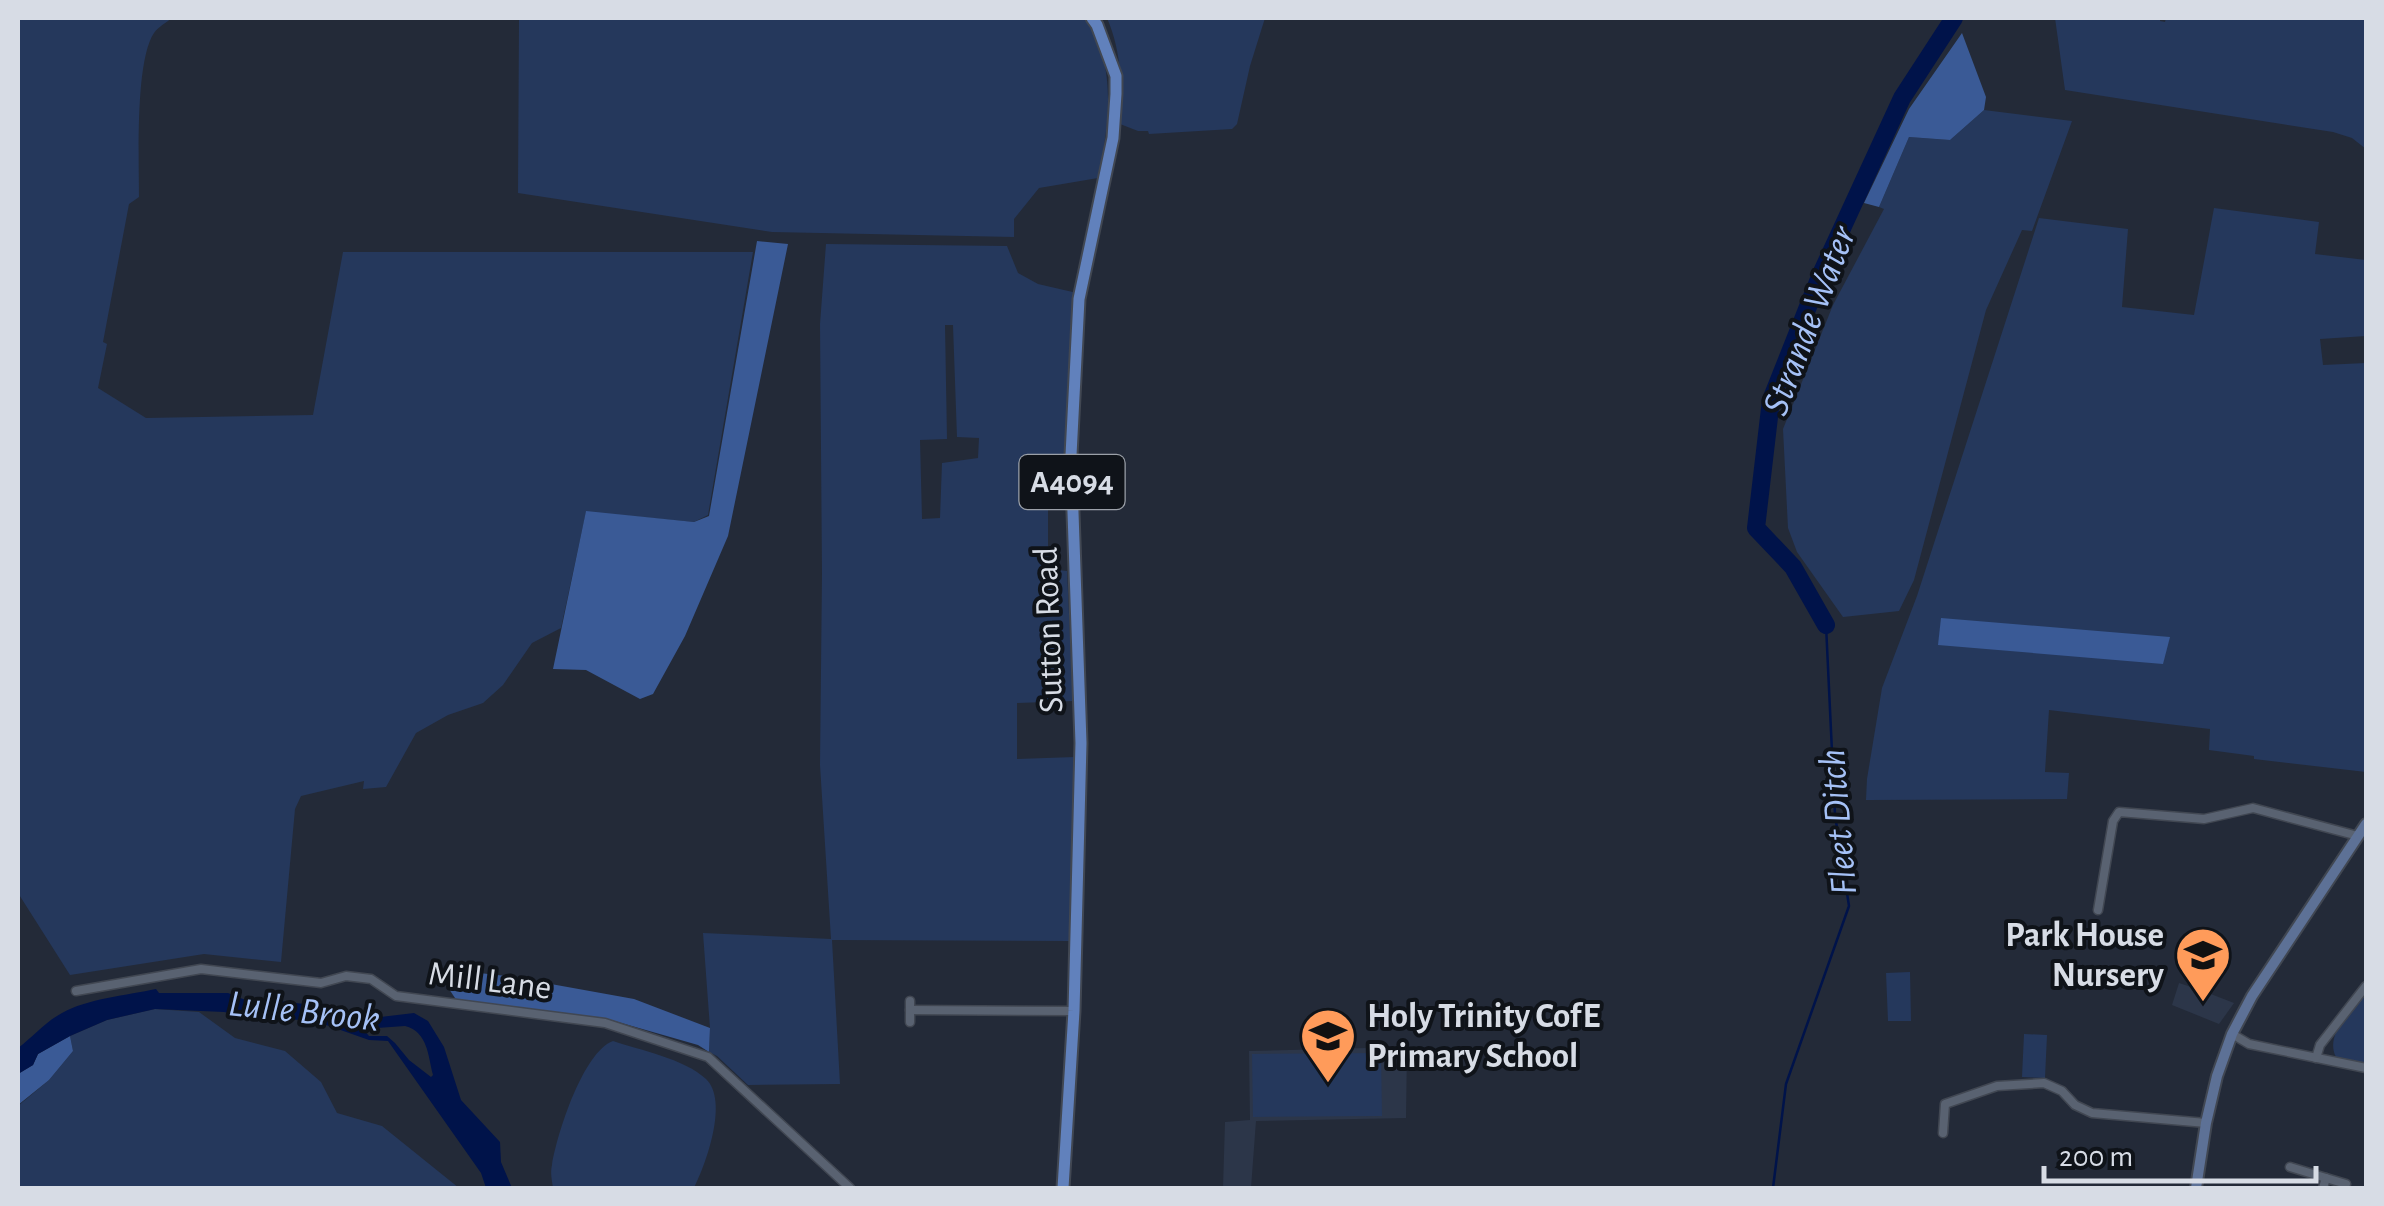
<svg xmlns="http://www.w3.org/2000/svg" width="2384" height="1206" viewBox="0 0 2384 1206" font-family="'Alegreya Sans',sans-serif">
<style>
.built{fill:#2c3649}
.green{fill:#25385c;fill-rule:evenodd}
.forest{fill:#3a5a96}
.water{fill:#00134a;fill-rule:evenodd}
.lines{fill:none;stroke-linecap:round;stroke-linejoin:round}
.stream{stroke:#00134a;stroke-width:2.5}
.river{stroke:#00134a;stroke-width:18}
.street-casing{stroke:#414752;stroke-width:11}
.secondary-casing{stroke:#414752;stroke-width:14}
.primary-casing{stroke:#414752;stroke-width:15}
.street{stroke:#596271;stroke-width:8}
.secondary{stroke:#5d7196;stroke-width:10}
.primary{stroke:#6181bc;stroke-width:11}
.labels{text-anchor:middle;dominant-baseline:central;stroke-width:8;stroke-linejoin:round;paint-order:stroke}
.shield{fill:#0f1319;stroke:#9ba0a8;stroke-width:2.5}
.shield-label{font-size:32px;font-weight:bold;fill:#d7dce5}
.street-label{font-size:35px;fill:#d7dce5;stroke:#0f1319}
.poi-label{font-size:35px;font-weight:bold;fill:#d7dce5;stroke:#0f1319;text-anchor:end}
.water-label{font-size:38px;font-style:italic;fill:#a5c1f6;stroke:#0f1319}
</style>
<rect width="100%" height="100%" fill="#232a38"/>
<g class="built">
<polygon points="2179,983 2203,991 2234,1003 2219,1024 2172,1005"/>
<polygon points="1407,1047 1406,1118 1256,1121 1251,1188 1223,1188 1225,1122 1250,1120 1249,1051"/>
</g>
<g class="green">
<path d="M18 18H172C167 22 158 27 154 33 135 61 139 161 139 197L129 204 103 342 107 344 98 388 146 418 313 415 343 252H753L708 515 694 522 586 512 561 628 532 643 503 685 483 703 448 715 416 733 386 787 363 789 364 781 301 796 295 809 281 962 204 954 70 975 18 893Z"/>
<path d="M519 18H1085C1118 64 1109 126 1098 178L1039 188 1014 219V237L772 232 518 193Z"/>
<path d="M1107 18H1265L1250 66 1237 124 1232 129 1149 134 1148 131H1138L1120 124C1122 86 1122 53 1107 18Z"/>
<polygon points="2055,18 2160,18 2160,21 2165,22 2166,18 2366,18 2366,149 2352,138 2333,132 2065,90"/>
<polygon points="1984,110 2072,121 2032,231 2022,230 1986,310 1914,580 1899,611 1843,617 1797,552 1788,528 1783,429 1833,305 1884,209 1879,207 1909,137 1950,140"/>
<polygon points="2214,208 2319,222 2315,254 2366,260 2366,336 2320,339 2323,365 2366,363 2366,772 2254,759 2254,756 2209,750 2210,729 2049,710 2045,772 2069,773 2067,799 1866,800 1867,779 1882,688 1917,596 2039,218 2128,229 2122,307 2194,315"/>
<path d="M826 244 1007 246 1018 273 1038 284 1077 293 1064 504 1048 505V569L1067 571 1073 701 1017 703V759L1075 757 1071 941 832 940 840 1084 748 1085 717 1056 709 1052 710 1028 703 933 831 939 820 765 822 574 820 324ZM945 325H953L957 437 979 438 978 458 942 463 940 518 922 519 920 440 947 439Z"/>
<polygon points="1910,972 1911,1021 1888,1021 1886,973"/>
<path d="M2366 991V1063H2351L2336 1057C2324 1034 2353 1009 2366 991Z"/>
<polygon points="155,1009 199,1012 235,1038 285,1051 321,1082 337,1113 382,1126 459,1188 18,1188 18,1106 49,1080 73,1051 70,1036 107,1020"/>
<polygon points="2024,1034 2047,1035 2045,1078 2022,1077"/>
<path d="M613 1041C640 1050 685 1059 706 1079 729 1101 706 1164 694 1188H553C552 1180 550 1173 552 1165 557 1134 583 1052 613 1041Z"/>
<polygon points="1381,1053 1382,1116 1253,1117 1252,1054"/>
</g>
<g class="forest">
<polygon points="1962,33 1986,97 1984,110 1950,140 1909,137 1879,207 1864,203 1909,109"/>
<polygon points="757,241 788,244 728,536 685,636 653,694 640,699 586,670 553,669 586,511 694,522 709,516"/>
<polygon points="1941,618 2170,637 2163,664 1938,645"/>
<polygon points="435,968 506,976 634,999 710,1028 709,1052 698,1045 611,1020 457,1001"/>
<polygon points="70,1036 73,1051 49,1080 18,1105 18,1074 33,1065 38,1054"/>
</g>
<path class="water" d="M156 989 159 993H228L248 1001 265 1003 280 1001 320 1006 341 1017 372 1018 414 1013 428 1021 444 1047 461 1100 500 1142 501 1162 512 1188H486L481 1173 388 1041 369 1040 312 1020 254 1019 224 1012 155 1009 107 1020 70 1036 38 1054 33 1065 18 1074V1048C33 1037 45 1022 62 1013 86 999 128 995 156 989ZM405 1026C428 1032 428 1056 433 1075L431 1077 409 1060 395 1043 387 1036H369L363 1029Z"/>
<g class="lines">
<polyline class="stream" points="1773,1188 1786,1084 1849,906 1835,815 1826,625"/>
<polyline class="river" points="1826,625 1793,567 1756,528 1771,400 1821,274 1902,98 1954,18"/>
<g class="street-casing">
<g id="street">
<polyline points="2098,910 2113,821 2119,812 2204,819 2253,808 2358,836"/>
<polyline points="76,991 201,969 321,983 346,976 371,979 396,996 605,1023 708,1057 850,1188"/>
<polyline points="910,1001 910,1022"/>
<polyline points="910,1010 1074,1011"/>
<polyline points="2232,1034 2249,1044 2366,1068"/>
<polyline points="2316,1058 2320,1045 2366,986"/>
<polyline points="1943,1133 1945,1104 1997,1086 2044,1083 2062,1091 2075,1105 2092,1113 2206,1123"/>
<polyline points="2290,1167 2326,1178 2323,1188"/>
<polyline points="2326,1178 2346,1184"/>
</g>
</g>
<g class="secondary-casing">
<polyline id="secondary" points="2196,1188 2206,1123 2217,1076 2232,1034 2252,996 2366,824"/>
</g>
<g class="primary-casing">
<polyline id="primary" points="1063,1188 1074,1011 1081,743 1071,455 1079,299 1113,138 1116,94 1116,76 1097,25 1092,18"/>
</g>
<use href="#street" class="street"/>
<use href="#secondary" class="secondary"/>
<use href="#primary" class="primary"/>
</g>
<defs>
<g id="school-pin" transform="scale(2.875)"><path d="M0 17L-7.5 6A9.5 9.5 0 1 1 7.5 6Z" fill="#ff9b5a" stroke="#0f1319"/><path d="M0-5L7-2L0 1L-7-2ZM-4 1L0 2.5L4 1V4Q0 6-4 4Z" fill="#111"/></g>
</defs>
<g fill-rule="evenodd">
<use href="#school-pin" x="2203" y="955"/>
<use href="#school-pin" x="1328" y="1036"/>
</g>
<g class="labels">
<rect class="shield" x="1019.5" y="455" width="105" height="54" rx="8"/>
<g class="shield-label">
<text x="1072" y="482">A4094</text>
</g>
<g class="street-label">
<text transform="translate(1049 630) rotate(-92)">Sutton Road</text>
<text transform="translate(490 981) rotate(7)">Mill Lane</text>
</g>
<g class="poi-label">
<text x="2164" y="935">Park House<tspan x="2164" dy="40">Nursery</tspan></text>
<text x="1367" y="1016" text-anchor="start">Holy Trinity CofE<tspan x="1367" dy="40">Primary School</tspan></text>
</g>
<g class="water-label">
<text transform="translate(1810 321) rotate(-69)">Strande Water</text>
<text transform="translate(1839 822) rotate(-95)">Fleet Ditch</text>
<text transform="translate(304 1012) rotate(6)">Lulle Brook</text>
</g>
</g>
<rect width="2384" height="1206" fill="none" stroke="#d7dce5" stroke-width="40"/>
<path d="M2044 1166v15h272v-15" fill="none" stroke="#d7dce5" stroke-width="5"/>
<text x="2059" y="1166" font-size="30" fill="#d7dce5" stroke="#0f1319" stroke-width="8" paint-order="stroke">200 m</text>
</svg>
